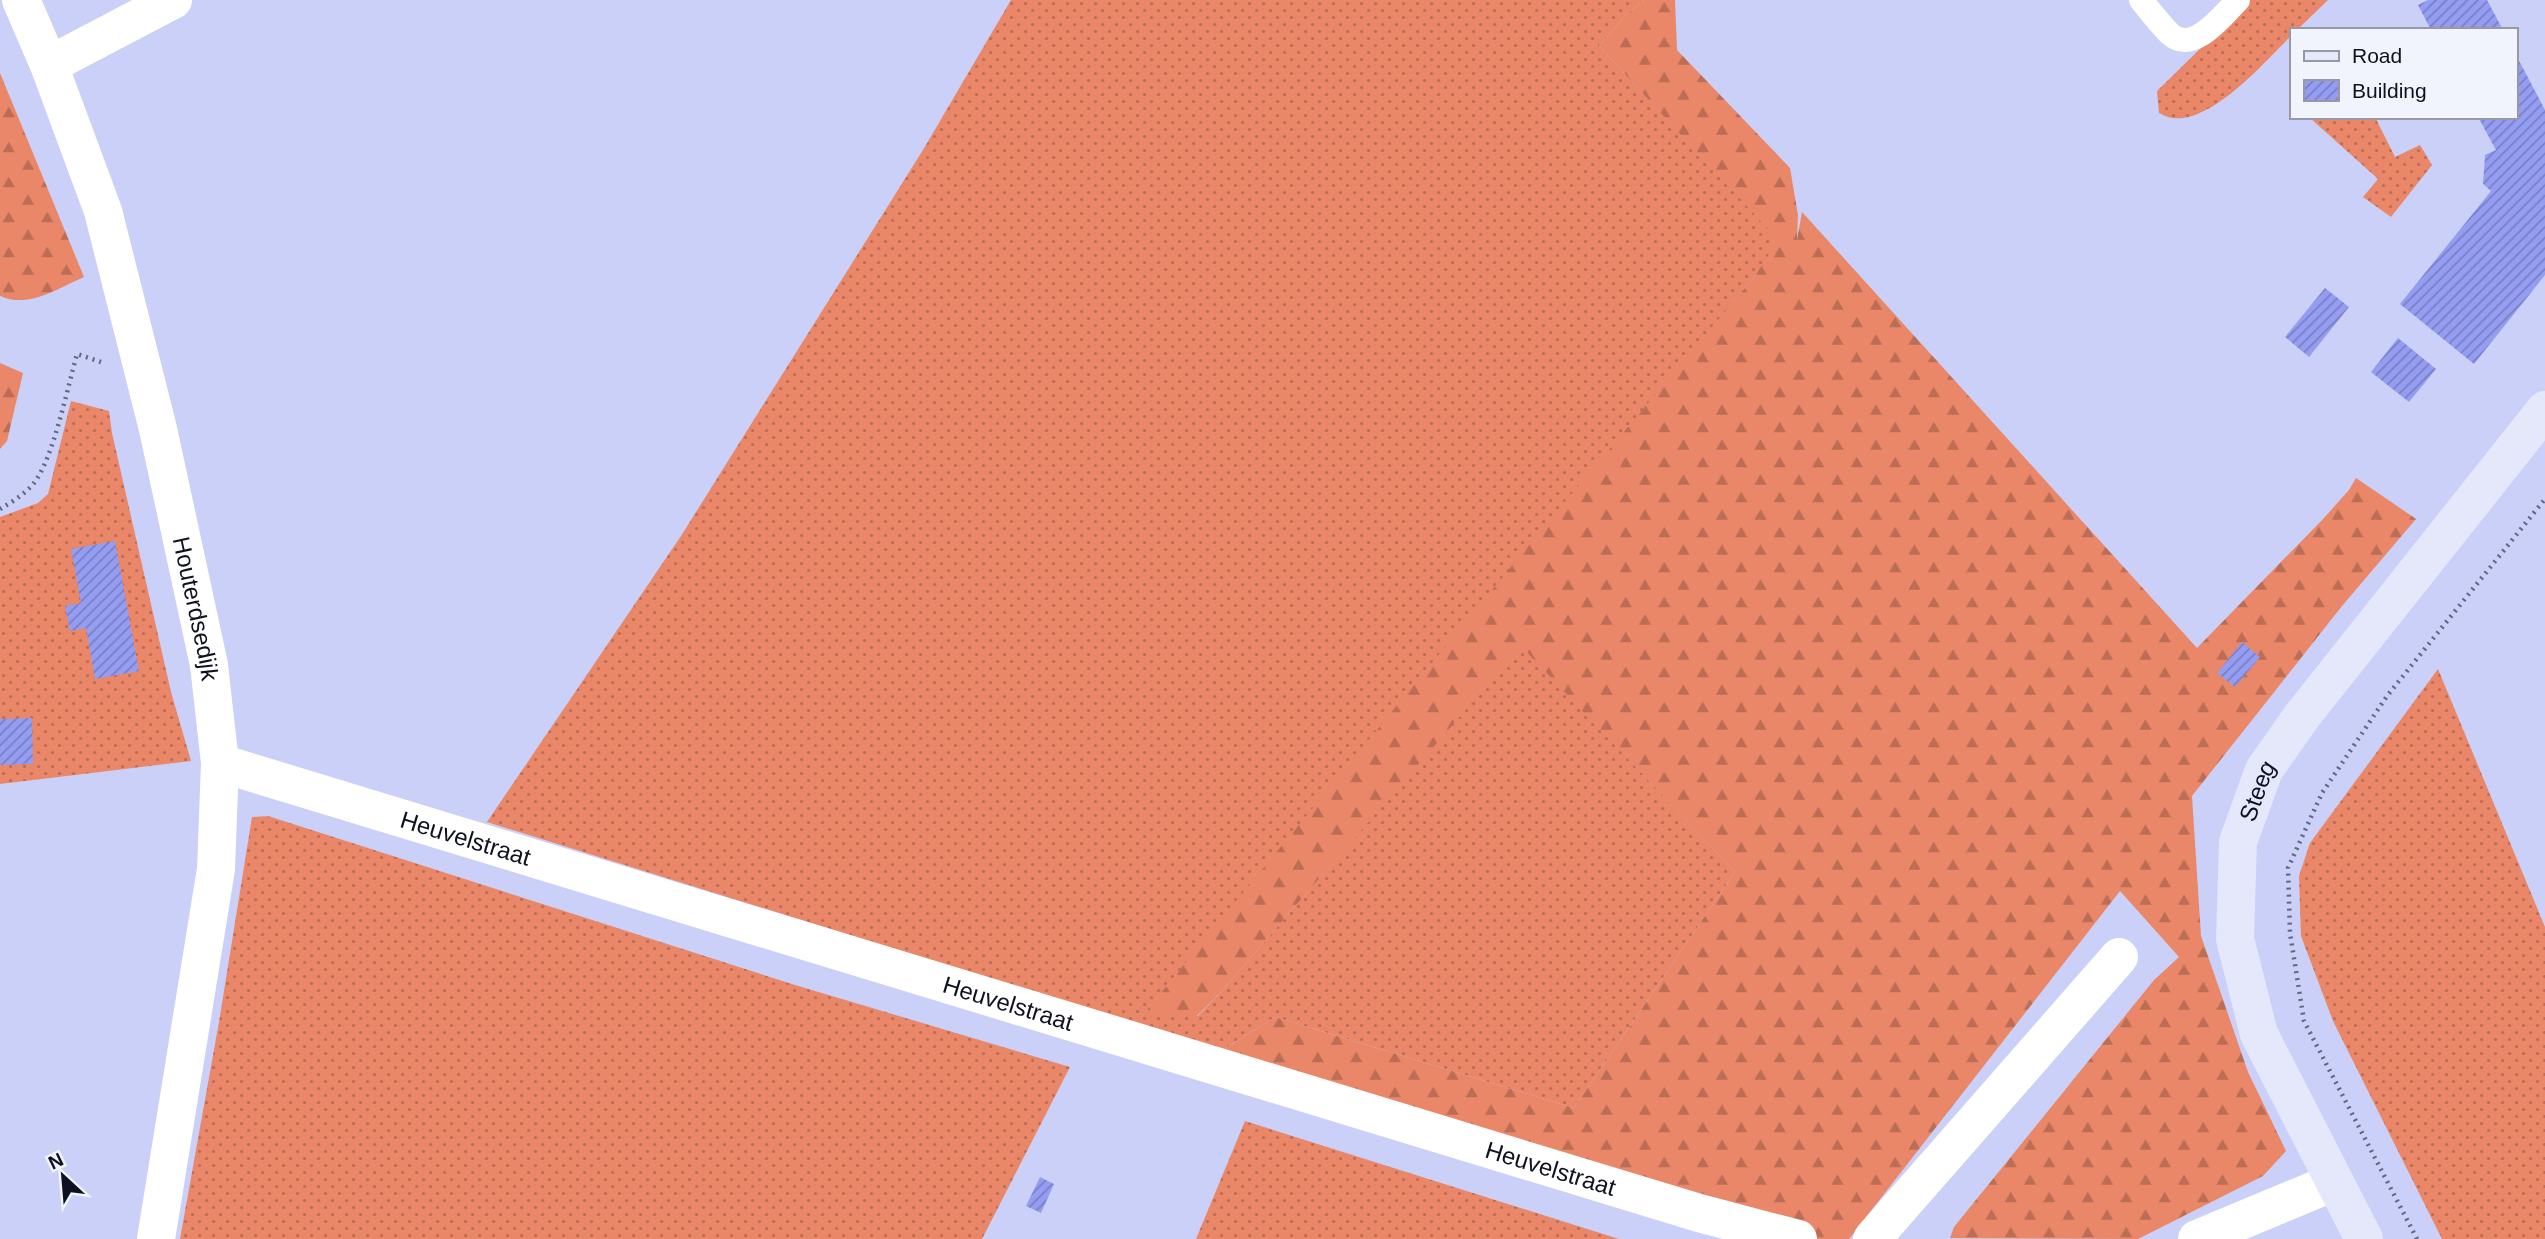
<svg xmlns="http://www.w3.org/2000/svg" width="2545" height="1239" viewBox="0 0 2545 1239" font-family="Arial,sans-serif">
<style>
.grass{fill:url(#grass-dots)}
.forest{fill:url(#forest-firs)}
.building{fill:url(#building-hatch)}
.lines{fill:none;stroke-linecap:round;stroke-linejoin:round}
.path{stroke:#636781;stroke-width:4.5;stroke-dasharray:2 5;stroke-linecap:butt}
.lane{stroke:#fff;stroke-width:24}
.street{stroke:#fff;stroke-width:38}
.secondary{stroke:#e5e7fb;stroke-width:38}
.labels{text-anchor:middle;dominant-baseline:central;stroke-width:6;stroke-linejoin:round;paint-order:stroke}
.street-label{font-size:24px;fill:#0f1121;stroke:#f1f3fd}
</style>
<defs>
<pattern id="grass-dots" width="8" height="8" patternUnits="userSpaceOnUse" patternTransform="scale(1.75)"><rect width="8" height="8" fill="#e98768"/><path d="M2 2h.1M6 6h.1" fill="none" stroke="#bb6d55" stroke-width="1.8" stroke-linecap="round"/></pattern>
<pattern id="forest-firs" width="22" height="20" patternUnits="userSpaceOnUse" patternTransform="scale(1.75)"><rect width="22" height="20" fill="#e98768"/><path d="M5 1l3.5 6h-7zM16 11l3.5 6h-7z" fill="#bb6d55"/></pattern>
<pattern id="building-hatch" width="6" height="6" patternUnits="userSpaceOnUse" patternTransform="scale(1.75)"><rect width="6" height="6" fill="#959df2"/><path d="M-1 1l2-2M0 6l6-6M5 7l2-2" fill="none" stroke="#787fc4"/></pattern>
</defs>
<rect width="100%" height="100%" fill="#cad0f7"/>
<g class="grass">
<polygon points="1011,0 1644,0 1627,14 1599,46 1779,240 1755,276 1142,1016 1198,1016 1220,993 1521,645 1735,872 1574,1108 1275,1017 1221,1051 487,822 681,536 923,150"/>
<path d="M2250 0H2328L2297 30H2291V36C2264 62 2200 139 2159 113L2157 91Z"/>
<polygon points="2309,117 2375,117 2395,157 2420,145 2432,165 2391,217 2363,197 2378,179"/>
<polygon points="71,401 109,411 112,433 171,692 191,761 0,784 0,517 38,503 48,494"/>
<polygon points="2438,669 2545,927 2545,1239 2442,1239 2333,1021 2301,936 2299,876 2310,843"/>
<polygon points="268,816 795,985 1070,1067 982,1239 180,1239 219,1022 252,817"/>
<polygon points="1245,1121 1619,1239 1196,1239"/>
</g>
<g class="forest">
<polygon points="1644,0 1675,0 1677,50 1790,168 1798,215 1797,240 1802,212 2197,648 2324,518 2349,490 2356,478 2416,519 2342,606 2192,796 2201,936 2248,1072 2286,1151 2263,1176 2138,1239 1950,1238 1954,1227 2154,980 2179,957 2120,891 1849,1239 1812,1239 1221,1051 1275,1017 1574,1108 1735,872 1521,646 1220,993 1197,1016 1141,1017 1537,535 1755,276 1778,240 1599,46 1627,14"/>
<path d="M0 73 84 277C58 288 29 309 0 296Z"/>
<polygon points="0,363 23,373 7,441 0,449"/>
</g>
<g class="building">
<polygon points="2428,0 2487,0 2503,30 2431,30 2418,5"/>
<polygon points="2515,53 2545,110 2545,275 2474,364 2400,304 2491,191 2483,184 2485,155 2496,150 2478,117 2515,117"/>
<polygon points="2325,288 2349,307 2309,357 2285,337"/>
<polygon points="2398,338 2436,369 2409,402 2371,372"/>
<polygon points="115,541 139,671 95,679 86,628 70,631 65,606 81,603 71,549"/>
<polygon points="2242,642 2260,657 2235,687 2217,673"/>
<polygon points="32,718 33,764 0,765 0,719"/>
<polygon points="1040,1177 1054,1184 1041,1213 1026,1206"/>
</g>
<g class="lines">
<g class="path">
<path d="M0 509C12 502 25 494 34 483 53 459 68 386 77 354L101 362"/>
<polyline points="2417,1239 2304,1021 2290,933 2288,868 2322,793 2387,696 2545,499"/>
</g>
<path class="lane" d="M2141 0C2150 11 2160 24 2170 34 2193 55 2223 15 2238 0"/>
<g class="street">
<path id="s1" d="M21 0 49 65 103 211 158 429 209 665 220 763 216 869 156 1239"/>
<polyline points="49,65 173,0"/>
<path id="s2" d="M220 763 1699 1213 1798 1239"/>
<polyline points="1872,1239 2119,957"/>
<polyline points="2197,1239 2334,1182"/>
</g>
<path class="secondary" id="s3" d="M2364 1239 2259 1034 2235 939 2238 842 2264 770 2302 716 2545 410"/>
</g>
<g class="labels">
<g class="street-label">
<text stroke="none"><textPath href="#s1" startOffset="635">Houterdsedijk</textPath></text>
<text stroke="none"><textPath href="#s3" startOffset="480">Steeg</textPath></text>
<text stroke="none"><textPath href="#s2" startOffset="257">Heuvelstraat</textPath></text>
<text stroke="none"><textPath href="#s2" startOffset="824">Heuvelstraat</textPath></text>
<text stroke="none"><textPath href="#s2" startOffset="1391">Heuvelstraat</textPath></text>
</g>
</g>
<rect x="2290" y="28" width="228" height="91" fill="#f1f3fd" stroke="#9799a5" stroke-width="2"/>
<rect x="2304" y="51" width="35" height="10" fill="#e5e7fb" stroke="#9799a5" stroke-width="2"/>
<text x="2352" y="63" font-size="21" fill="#0f1121">Road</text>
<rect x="2304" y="80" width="35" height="21" fill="url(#building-hatch)" stroke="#9799a5" stroke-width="2"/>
<text x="2352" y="98" font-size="21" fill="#0f1121">Building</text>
<g transform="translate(63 1176) rotate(334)" stroke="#f1f3fd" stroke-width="5" paint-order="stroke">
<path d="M0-5L12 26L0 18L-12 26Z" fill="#0f1121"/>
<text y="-10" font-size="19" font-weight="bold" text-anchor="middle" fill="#0f1121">N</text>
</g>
</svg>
